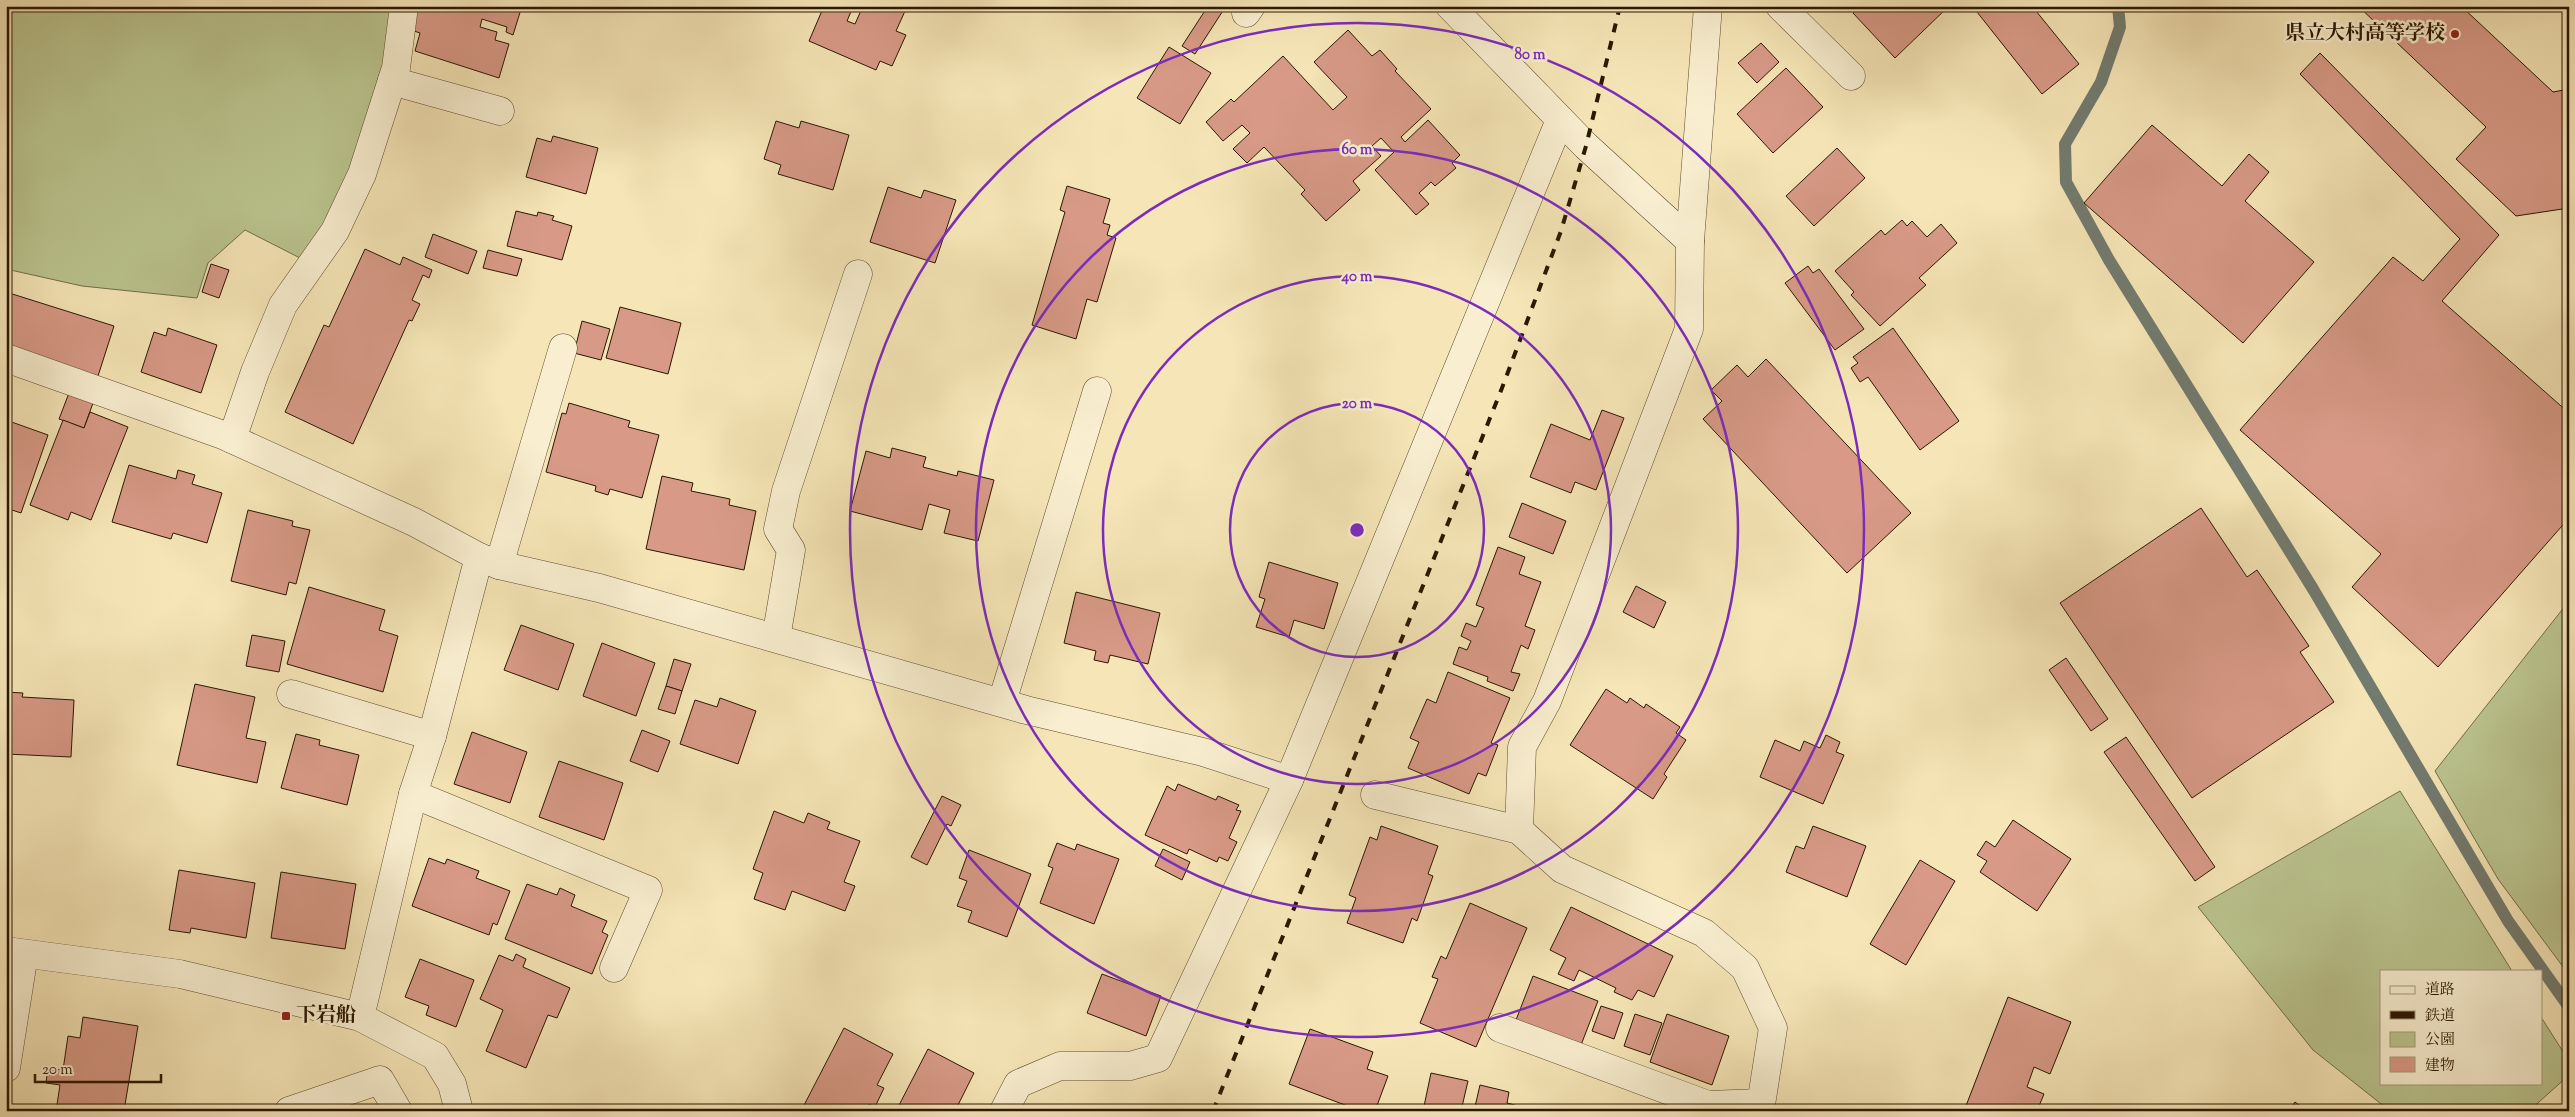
<svg xmlns="http://www.w3.org/2000/svg" width="2575" height="1117" viewBox="0 0 2575 1117" font-family="'Sorts Mill Goudy','Noto Serif JP',serif">
<style>
.green{fill:#bbc58f;stroke:#736e48}
.lines{fill:none;stroke-linecap:round;stroke-linejoin:round}
.stream{stroke:#727b6f;stroke-width:12}
.building{fill:#d89a87;stroke:#2b1701}
.minor-casing{stroke:#5e4b2e;stroke-width:29}
.minor{stroke:#f9efd0;stroke-width:28}
.rail{stroke:#2b1701;stroke-width:4;stroke-dasharray:9 9;stroke-linecap:butt}
.ring{fill:none;stroke:#7b2cbf;stroke-width:2.5}
.poi-dot{fill:#8f2418;stroke:#f9efd0;stroke-width:2}
.labels{text-anchor:middle;dominant-baseline:central;stroke-width:5;stroke-linejoin:round;paint-order:stroke}
.poi-label{font-size:20px;font-weight:bold;fill:#2b1701;stroke:#f9efd0;text-anchor:end}
.centre{fill:#7b2cbf;stroke:#f9efd0;stroke-width:2.5}
.ring-label{font-size:15px;text-anchor:middle;font-weight:bold;fill:#7b2cbf;stroke:#f9efd0;stroke-width:5;stroke-linejoin:round;paint-order:stroke}
</style>
<rect width="100%" height="100%" fill="#f6e6b7"/>
<filter id="stains"><feTurbulence type="fractalNoise" baseFrequency=".004" numOctaves="4"/><feColorMatrix values="0 0 0 0 .2 0 0 0 0 .09 0 0 0 0 .02 0 0 0 .5 -.17"/></filter>
<radialGradient id="worn" r=".72"><stop offset=".6" stop-color="#630" stop-opacity="0"/><stop offset="1" stop-color="#630" stop-opacity=".3"/></radialGradient>
<g class="green">
<polygon points="6,6 394,6 385,76 352,182 300,258 245,230 208,263 197,298 82,286 6,269"/>
<polygon points="2569,601 2569,975 2498,879 2435,771"/>
<polygon points="2400,791 2512,971 2381,971 2381,1083 2541,1083 2541,1017 2569,1061 2569,1075 2529,1111 2390,1111 2313,1050 2198,907"/>
</g>
<g class="lines">
<polyline class="stream" points="2118,6 2120,27 2101,82 2065,144 2066,182 2109,260 2313,589 2508,921 2569,1007"/>
</g>
<g class="building">
<polygon points="419,6 522,6 513,35 506,32 507,27 482,19 480,27 497,32 495,40 509,44 499,78 415,51 420,33 411,30"/>
<polygon points="824,6 853,7 847,21 855,24 863,6 894,6 905,11 896,31 906,35 892,66 880,61 876,70 809,41"/>
<polygon points="1208,6 1226,6 1195,54 1182,46"/>
<polygon points="1860,6 1949,6 1895,58 1853,13"/>
<polygon points="1984,6 2032,6 2079,64 2042,94 1977,12"/>
<polygon points="2358,6 2461,6 2553,92 2569,89 2569,208 2516,216 2456,159 2486,127"/>
<polygon points="1348,30 1372,56 1380,50 1397,69 1395,71 1431,109 1401,137 1405,142 1428,120 1460,155 1452,163 1456,168 1435,186 1431,182 1419,193 1429,204 1416,215 1375,170 1394,152 1381,138 1372,146 1381,156 1353,181 1360,190 1326,221 1301,194 1305,190 1264,147 1247,163 1233,149 1250,133 1242,125 1223,141 1206,122 1231,99 1234,102 1283,56 1333,110 1347,97 1314,62"/>
<polygon points="1761,43 1779,62 1757,83 1738,63"/>
<polygon points="1169,47 1211,73 1180,124 1137,98"/>
<polygon points="2320,53 2499,235 2442,301 2569,413 2569,518 2438,667 2352,587 2381,554 2240,430 2393,257 2423,281 2460,239 2300,74"/>
<polygon points="1786,68 1823,107 1773,153 1737,114"/>
<polygon points="776,121 799,128 801,121 849,135 833,190 778,174 781,165 764,159"/>
<polygon points="2152,125 2222,186 2249,154 2269,172 2245,201 2314,262 2243,343 2084,203"/>
<polygon points="553,136 598,148 586,194 526,177 537,138 551,142"/>
<polygon points="1837,148 1865,178 1814,226 1786,196"/>
<polygon points="1067,186 1110,199 1103,223 1110,225 1107,235 1116,238 1097,302 1087,299 1076,339 1032,325 1065,212 1060,210"/>
<polygon points="888,187 921,198 924,190 956,200 935,263 870,242"/>
<polygon points="516,211 537,216 538,212 554,216 552,220 572,226 562,260 507,246"/>
<polygon points="1902,220 1907,226 1912,221 1927,237 1941,224 1957,243 1919,278 1926,285 1880,326 1851,295 1854,292 1835,271 1881,230 1885,235"/>
<polygon points="433,234 477,251 468,274 425,257"/>
<polygon points="365,249 400,265 403,257 432,270 429,278 423,275 412,300 420,304 412,321 409,320 353,444 285,412 324,325 329,327"/>
<polygon points="488,250 522,259 517,276 483,268"/>
<polygon points="211,264 229,270 219,298 202,292"/>
<polygon points="1808,266 1813,273 1819,269 1864,329 1835,350 1785,283"/>
<polygon points="6,292 114,326 98,376 6,347"/>
<polygon points="620,307 681,323 668,374 606,358"/>
<polygon points="582,321 610,329 601,360 574,353"/>
<polygon points="168,328 217,345 201,393 141,372 154,332 166,336"/>
<polygon points="1893,328 1959,421 1920,450 1868,377 1860,382 1851,368 1858,363 1853,357"/>
<polygon points="1766,359 1911,513 1847,573 1703,419 1722,401 1711,390 1737,365 1748,377"/>
<polygon points="69,393 93,403 84,428 59,419"/>
<polygon points="569,403 630,421 628,427 659,435 642,498 610,489 608,495 595,491 596,486 546,472 562,413 566,414"/>
<polygon points="1602,410 1624,418 1596,490 1575,482 1571,493 1530,477 1551,424 1590,440"/>
<polygon points="90,412 128,427 91,520 71,512 68,520 30,505 63,420 84,428"/>
<polygon points="6,420 48,435 21,513 6,508"/>
<polygon points="892,448 926,457 923,467 957,476 958,471 994,480 978,541 944,533 950,510 929,504 922,530 850,511 866,451 890,458"/>
<polygon points="129,465 176,479 178,470 195,475 192,484 222,493 207,543 173,533 171,539 112,522"/>
<polygon points="662,476 693,483 691,491 730,499 729,505 756,511 744,570 646,549"/>
<polygon points="1522,503 1566,521 1553,554 1509,537"/>
<polygon points="2201,508 2247,577 2257,570 2309,646 2300,652 2334,702 2192,798 2060,603"/>
<polygon points="248,510 293,521 292,526 310,530 296,584 289,582 286,595 231,581"/>
<polygon points="1498,547 1525,557 1519,574 1541,582 1525,626 1535,630 1528,649 1521,645 1511,672 1520,674 1513,691 1487,681 1488,677 1453,664 1459,647 1467,650 1471,641 1461,636 1466,623 1476,627 1484,608 1476,605"/>
<polygon points="1269,562 1338,583 1324,629 1294,620 1289,637 1256,627 1265,599 1259,597"/>
<polygon points="1636,586 1666,602 1654,628 1623,612"/>
<polygon points="309,587 385,610 379,630 398,636 383,692 287,664"/>
<polygon points="1076,592 1160,613 1148,664 1110,655 1108,663 1094,660 1096,651 1064,643"/>
<polygon points="521,625 574,644 558,690 504,670"/>
<polygon points="252,635 285,641 279,672 246,666"/>
<polygon points="602,643 655,663 636,716 583,696"/>
<polygon points="2066,658 2108,719 2091,731 2049,670"/>
<polygon points="674,659 691,664 682,691 666,686"/>
<polygon points="1448,672 1510,698 1491,743 1498,745 1486,776 1478,773 1469,794 1408,768 1419,742 1410,738 1427,699 1436,703"/>
<polygon points="195,684 255,697 246,738 266,742 257,783 177,765"/>
<polygon points="666,686 682,691 675,714 658,709"/>
<polygon points="1606,689 1627,703 1630,698 1644,708 1646,704 1680,727 1676,733 1686,740 1664,774 1667,777 1653,799 1570,745"/>
<polygon points="6,692 23,693 22,697 74,700 71,757 6,754"/>
<polygon points="720,698 756,711 738,764 680,744 695,700 717,707"/>
<polygon points="642,730 670,741 658,772 630,761"/>
<polygon points="472,732 527,752 510,803 454,784"/>
<polygon points="296,734 320,740 319,745 359,755 347,805 281,788"/>
<polygon points="1826,735 1840,742 1836,752 1844,755 1823,804 1760,777 1775,740 1800,751 1804,741 1820,748"/>
<polygon points="2126,737 2215,867 2195,881 2104,752"/>
<polygon points="559,761 623,783 604,840 539,817"/>
<polygon points="1178,784 1216,800 1218,796 1239,805 1236,810 1241,811 1229,838 1237,842 1228,861 1219,857 1217,862 1189,849 1187,854 1145,835 1167,786 1175,791"/>
<polygon points="942,796 961,805 951,826 947,824 927,865 911,857"/>
<polygon points="774,811 804,823 808,813 830,822 827,829 860,841 844,882 855,886 845,911 792,891 785,910 754,899 763,873 753,869"/>
<polygon points="2013,820 2071,859 2037,911 1980,872 1987,861 1977,855 1986,841 1995,847"/>
<polygon points="1381,826 1438,846 1428,874 1433,876 1417,921 1412,918 1403,943 1347,923 1356,898 1349,895 1370,837 1377,840"/>
<polygon points="1813,826 1866,846 1847,897 1786,872 1796,846 1804,849"/>
<polygon points="1057,843 1075,850 1077,844 1119,859 1094,924 1040,903 1053,868 1048,866"/>
<polygon points="1163,849 1190,862 1182,880 1155,866"/>
<polygon points="969,850 1031,874 1007,937 968,922 972,911 957,906 967,881 959,878"/>
<polygon points="429,858 445,864 447,859 479,871 476,878 510,891 497,925 493,923 489,935 412,906"/>
<polygon points="1920,860 1955,881 1906,965 1870,944"/>
<polygon points="179,870 255,883 246,938 191,928 190,933 169,930"/>
<polygon points="281,872 356,884 345,949 271,938"/>
<polygon points="527,884 557,895 560,888 575,895 571,906 607,921 602,932 608,935 592,974 505,939"/>
<polygon points="1470,903 1527,928 1476,1047 1420,1023 1438,979 1432,977 1441,956 1446,959"/>
<polygon points="1571,907 1673,956 1654,997 1638,990 1632,1000 1614,992 1616,988 1579,970 1574,981 1558,974 1566,958 1550,950"/>
<polygon points="516,954 526,959 523,967 570,988 557,1018 548,1015 526,1068 486,1051 503,1010 480,999 499,955 513,961"/>
<polygon points="420,959 474,980 456,1027 426,1015 429,1006 405,997"/>
<polygon points="1102,974 1161,996 1146,1036 1087,1013"/>
<polygon points="1533,976 1598,1001 1581,1045 1516,1020"/>
<polygon points="2008,997 2071,1022 2050,1074 2034,1067 2027,1087 2044,1094 2037,1111 1964,1111"/>
<polygon points="1601,1006 1623,1013 1614,1039 1592,1031"/>
<polygon points="1635,1014 1662,1023 1650,1055 1624,1046"/>
<polygon points="1667,1014 1729,1036 1712,1085 1650,1062"/>
<polygon points="83,1017 138,1026 124,1111 56,1111 60,1085 46,1083 48,1068 63,1070 68,1036 80,1038"/>
<polygon points="844,1028 893,1054 877,1085 884,1088 875,1107 869,1104 866,1111 855,1106 853,1111 801,1111"/>
<polygon points="1310,1029 1373,1052 1367,1069 1388,1076 1375,1111 1361,1111 1289,1084"/>
<polygon points="928,1049 974,1073 955,1111 896,1111"/>
<polygon points="1431,1073 1468,1081 1461,1111 1423,1111"/>
<polygon points="1480,1085 1509,1092 1507,1103 1537,1111 1474,1111"/>
<polygon points="2295,1102 2307,1111 2289,1111"/>
</g>
<g class="lines">
<g class="minor-casing">
<g id="minor">
<polyline points="1450,6 1586,146 1690,241"/>
<polyline points="1780,6 1851,76"/>
<polyline points="1246,13 1251,6"/>
<polyline points="392,81 500,111"/>
<polyline points="6,358 223,435 414,522 479,557 499,565 599,588 1026,710 1203,752 1289,780"/>
<polyline points="232,439 255,372 283,305 335,231 362,174 396,68 404,6"/>
<polyline points="499,565 563,348"/>
<polyline points="776,638 791,550 778,529 786,491 858,274"/>
<polyline points="291,694 432,736"/>
<polyline points="1002,702 1097,391"/>
<polyline points="413,794 648,890 614,968"/>
<polyline points="1375,795 1519,830 1562,869 1704,933 1745,968 1773,1028 1760,1111"/>
<polyline points="1519,830 1522,747 1547,701 1689,329 1690,241 1708,6"/>
<polyline points="6,951 180,974 360,1017 435,1056 452,1084 459,1111"/>
<polyline points="360,1017 413,794 432,736 479,557"/>
<polyline points="1500,1028 1708,1105 1761,1103"/>
<polyline points="6,1068 24,954"/>
<polyline points="289,1111 380,1080 398,1111"/>
<polyline points="1004,1111 1018,1084 1060,1066 1130,1066 1158,1058 1289,780 1560,120"/>
</g>
</g>
<use href="#minor" class="minor"/>
<polyline class="rail" points="1213,1111 1502,388 1561,231 1586,146 1620,6"/>
</g>
<g class="ring">
<circle cx="1357" cy="530" r="127"/>
<circle cx="1357" cy="530" r="254"/>
<circle cx="1357" cy="530" r="381"/>
<circle cx="1357" cy="530" r="507"/>
</g>
<g class="poi-dot">
<circle cx="2455" cy="34" r="5"/>
<rect x="281" y="1011" width="10" height="10" rx="2.5"/>
</g>
<g class="labels">
<g class="poi-label">
<text x="2445" y="34">県立大村高等学校</text>
<text x="296" y="1016" text-anchor="start">下岩船</text>
</g>
</g>
<circle cx="1357" cy="530" r="8" class="centre"/>
<g class="ring-label">
<text x="1530" y="59">80 m</text>
<text x="1357" y="154">60 m</text>
<text x="1357" y="281">40 m</text>
<text x="1357" y="408">20 m</text>
</g>
<rect width="2575" height="1117" fill="none" stroke="#f6e6b7" stroke-width="25"/>
<rect x="8" y="8" width="2560" height="1102" fill="none" stroke="#2b1701" stroke-width="2.5"/>
<rect x="12" y="12" width="2550" height="1092" fill="none" stroke="#2b1701"/>
<rect x="2380" y="970" width="162" height="115" fill="#f9efd0" stroke="#a7997d"/>
<rect x="2390" y="986" width="25" height="8" fill="#f9efd0" stroke="#a7997d"/>
<text x="2425" y="994" font-size="15" fill="#2b1701">道路</text>
<rect x="2390" y="1011" width="25" height="8" fill="#2b1701" stroke="#a7997d"/>
<text x="2425" y="1020" font-size="15" fill="#2b1701">鉄道</text>
<rect x="2390" y="1032" width="25" height="15" fill="#bbc58f" stroke="#a7997d"/>
<text x="2425" y="1044" font-size="15" fill="#2b1701">公園</text>
<rect x="2390" y="1057" width="25" height="15" fill="#d89a87" stroke="#a7997d"/>
<text x="2425" y="1070" font-size="15" fill="#2b1701">建物</text>
<path d="M35 1074v8h126v-8" fill="none" stroke="#2b1701" stroke-width="2.5"/>
<text x="42" y="1074" font-size="15" fill="#2b1701" stroke="#f9efd0" stroke-width="4" paint-order="stroke">20 m</text>
<rect width="100%" height="100%" filter="url(#stains)"/>
<rect width="100%" height="100%" fill="url(#worn)"/>
</svg>
